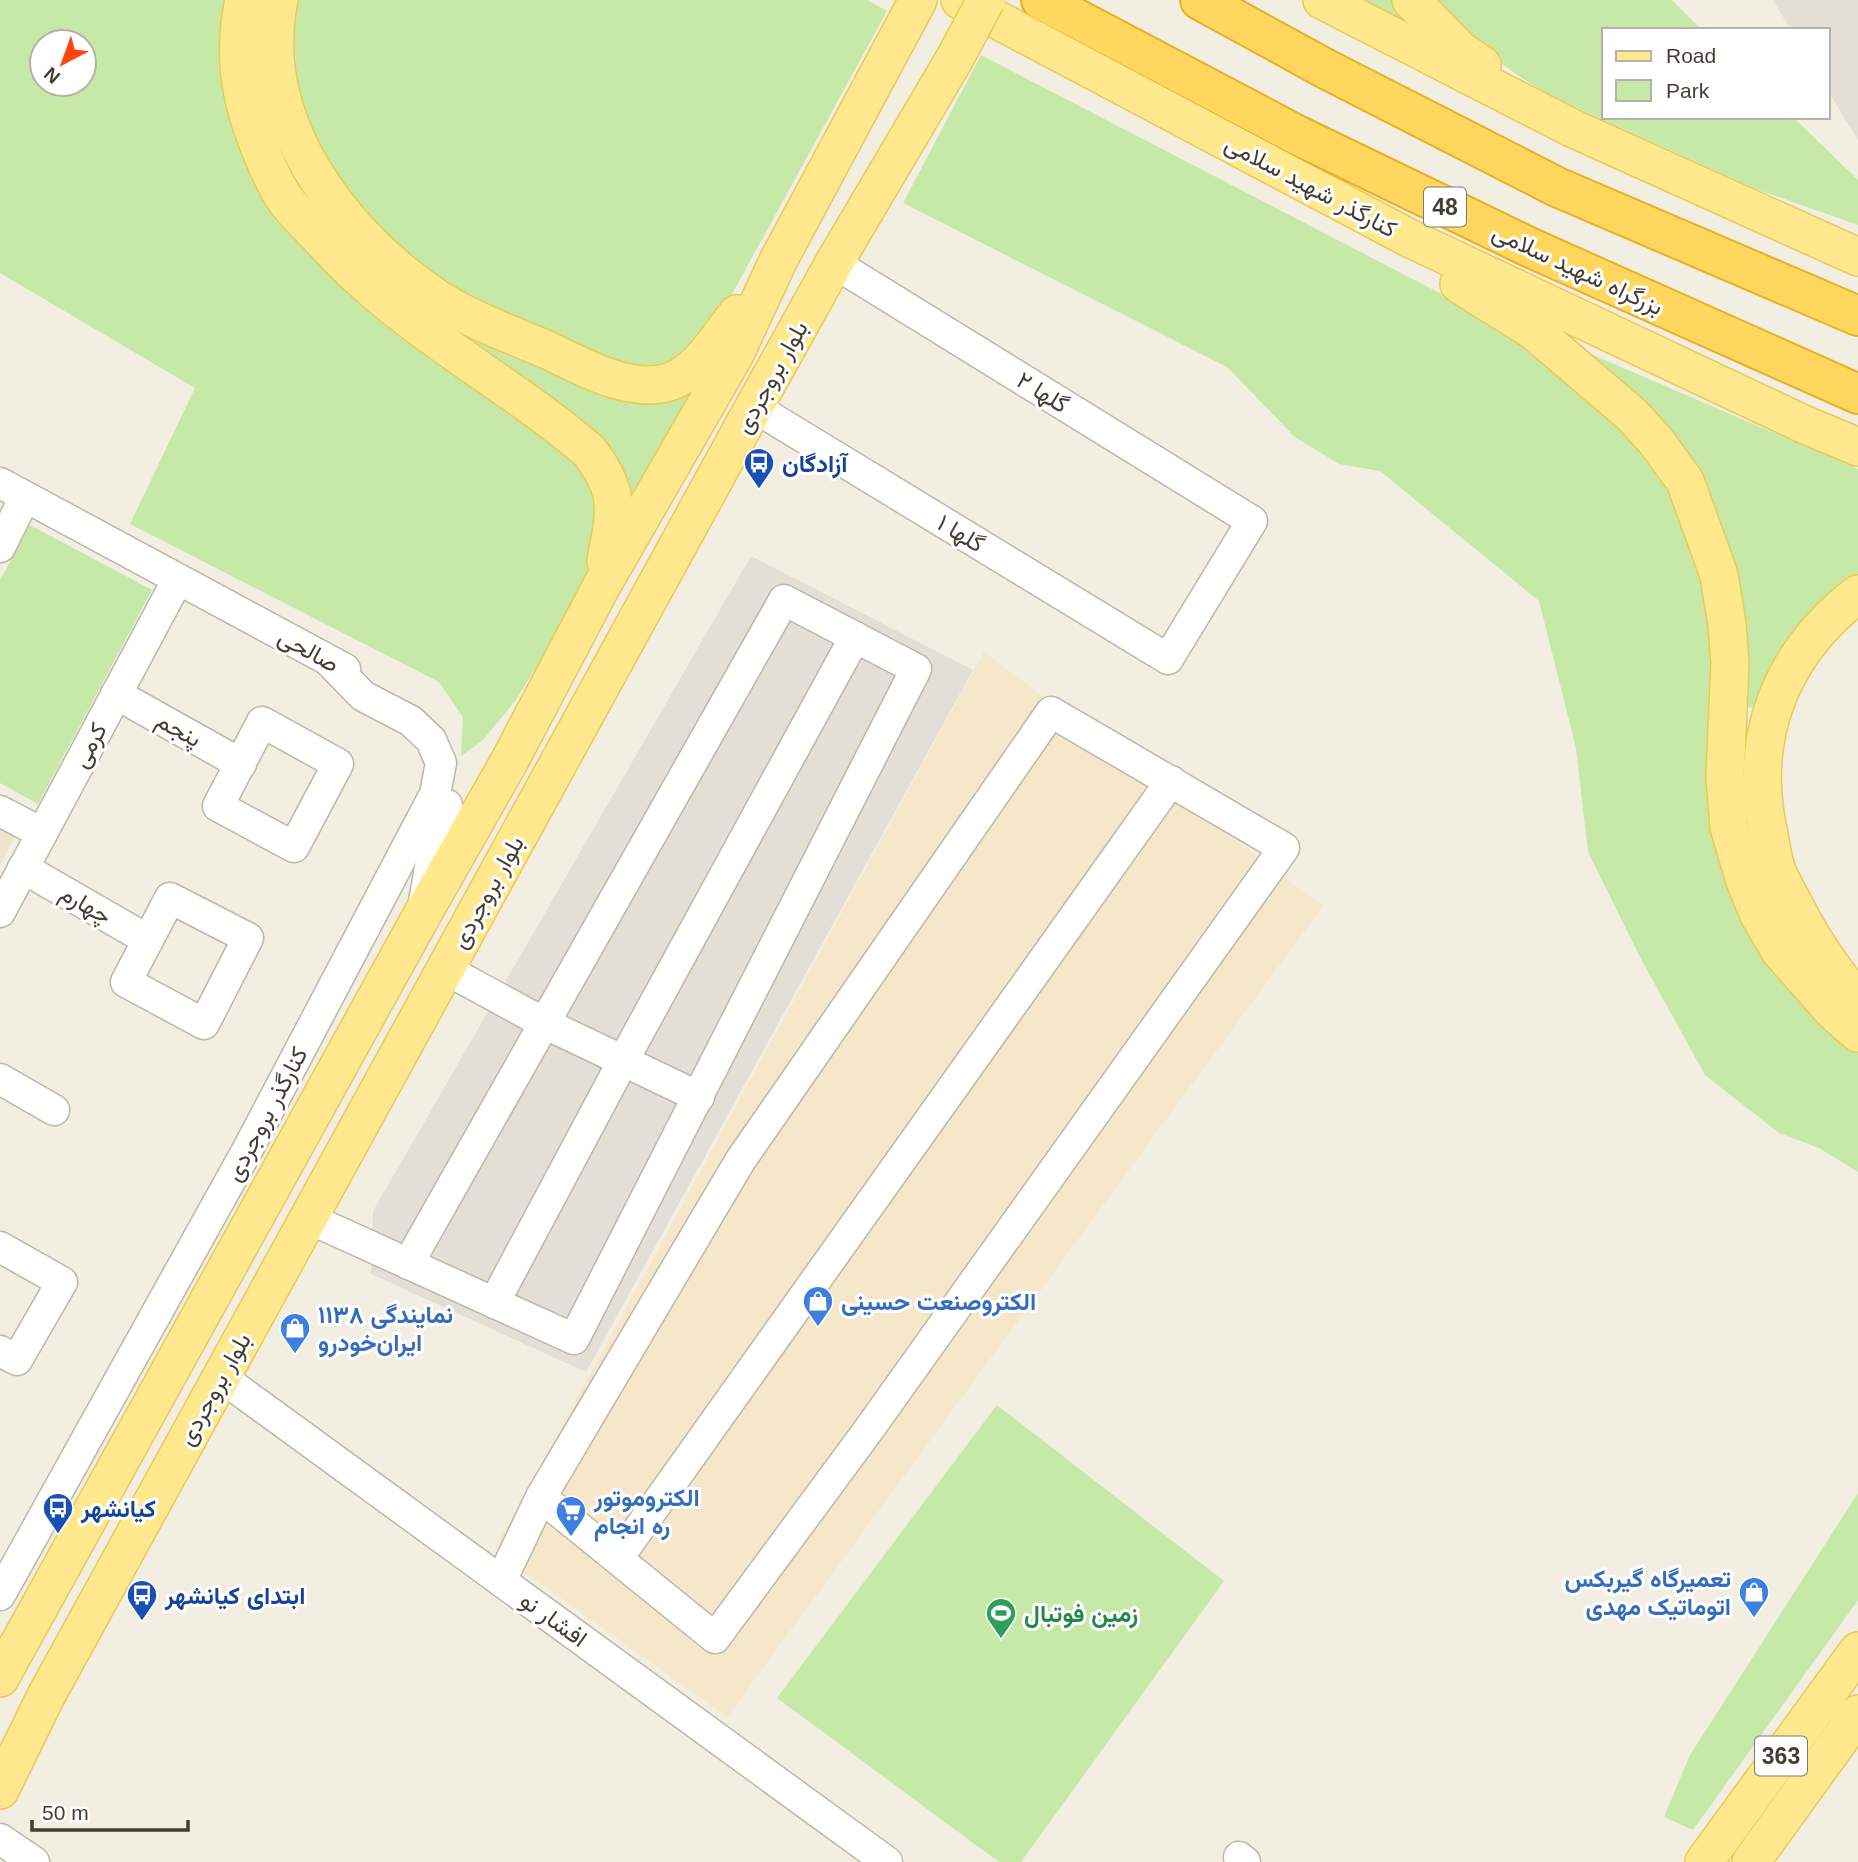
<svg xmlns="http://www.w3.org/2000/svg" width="1858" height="1862" viewBox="0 0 1858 1862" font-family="Arial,Vazirmatn,sans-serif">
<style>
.commercial{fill:#f6e7ca}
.industrial{fill:#e3dfd7}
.education{fill:#ece5ca}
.green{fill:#c6e9a7;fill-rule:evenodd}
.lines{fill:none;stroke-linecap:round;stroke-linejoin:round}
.minor-casing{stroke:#bdb7a4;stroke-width:33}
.major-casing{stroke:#eaca57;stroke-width:40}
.highway-casing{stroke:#e6b027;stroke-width:42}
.minor{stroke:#fff;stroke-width:30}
.major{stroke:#ffe88d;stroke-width:37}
.highway{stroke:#ffd75f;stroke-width:38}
.major-bridge-casing{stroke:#eaca57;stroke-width:40;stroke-linecap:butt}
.major-bridge{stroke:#ffe88d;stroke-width:37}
.labels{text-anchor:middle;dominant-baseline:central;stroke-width:6;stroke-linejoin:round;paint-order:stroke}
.shield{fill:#fff;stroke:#7b7870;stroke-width:2}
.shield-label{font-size:23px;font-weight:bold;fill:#433e32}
.street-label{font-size:24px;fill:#433e32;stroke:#fff}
.transit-label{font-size:24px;font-weight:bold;fill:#164399;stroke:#fff;text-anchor:start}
.shop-label{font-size:24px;font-weight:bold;fill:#366cbe;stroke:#fff;text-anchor:start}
.leisure-label{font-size:24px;font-weight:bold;fill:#27864d;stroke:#fff;text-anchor:start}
</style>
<rect width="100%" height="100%" fill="#f2eee1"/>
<polygon class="commercial" points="984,652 1323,906 727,1717 520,1569 495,1548"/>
<g class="industrial">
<polygon points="1773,0 1858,0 1858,140 1828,91 1828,30 1791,30"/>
<polygon points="751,556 973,670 586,1372 371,1274 373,1211"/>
</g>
<polygon class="education" points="0,822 18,831 0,865"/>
<g class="green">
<path d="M0 0H231L249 152 591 469 606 523 583 591 516 700 482 741 461 756 463 717 439 682 130 524 195 388 0 273ZM42 42H84V84H42Z"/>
<polygon points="290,0 867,0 887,11 708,338 695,356 634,373 454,292 405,258 321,161 292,80"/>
<polygon points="1354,0 1397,0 1435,40"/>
<path d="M1424 0H1672L1702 30H1604V117H1793L1858 180V225L1756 189 1551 96C1505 70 1465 35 1424 0Z"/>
<polygon points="252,19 298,167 545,364 704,369 631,499 626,482 415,312 317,221 259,119"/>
<polygon points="981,55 1453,300 1596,397 1627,428 1671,490 1698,566 1705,595 1713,676 1707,783 1720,864 1759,940 1858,1048 1858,1172 1819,1148 1779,1133 1705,1075 1641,959 1588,852 1576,748 1539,601 1380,471 1339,464 1295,437 1227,367 903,203"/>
<polygon points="1549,336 1858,469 1858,579 1758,710 1742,705 1721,540"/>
<polygon points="30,525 152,590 38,804 0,783 0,580"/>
<polygon points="997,1405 1224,1581 1021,1862 999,1862 777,1698"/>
<polygon points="1858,1493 1858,1600 1693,1830 1664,1817 1690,1755"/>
</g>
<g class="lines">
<g class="minor-casing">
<g id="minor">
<polyline points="754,407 1168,659 1252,521 834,263"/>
<polyline points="0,483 345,669"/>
<polyline points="0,547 25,497"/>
<polyline points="116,694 241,764"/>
<polygon points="262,722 338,764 294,847 218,806"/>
<polyline points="0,811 42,833"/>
<polyline points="23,868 148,940"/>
<polygon points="170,898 248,938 204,1024 126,982"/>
<polyline points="424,902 435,839 447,805"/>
<polyline points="0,912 178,579"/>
<polyline points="445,969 544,1023 699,1097"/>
<polyline points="0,1079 54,1110"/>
<polyline points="308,1218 574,1339 916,669 784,600 408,1264"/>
<polyline points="0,1247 62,1282 17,1360 0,1351"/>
<polyline points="494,1303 623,1061 855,637"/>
<polyline points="221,1377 887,1862"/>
<polyline points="618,1558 1171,781"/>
<polyline points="501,1581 541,1497 740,1161 1051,712 1284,848 867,1432 715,1638 541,1497"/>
<polyline points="0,1595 249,1147 435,794 441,763 431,740 411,721 363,696 329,661"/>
<polyline points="0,1839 34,1862"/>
<polyline points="1239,1857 1245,1862"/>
</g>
</g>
<g class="major-casing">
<g id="major">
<path d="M244 0C234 46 238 91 255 135 263 157 273 183 287 202 298 216 311 228 323 241 402 329 501 376 589 451 622 494 615 511 606 561"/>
<path d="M279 0C254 120 340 233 435 297 469 319 509 334 545 349 580 365 621 390 661 384 696 378 716 340 737 314"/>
<polyline points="960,0 1409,238 1801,423 1858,447"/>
<polyline points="1322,0 1572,128 1858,257"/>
<polyline points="1411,0 1460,50 1482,65"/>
<polyline points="1459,284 1534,331 1631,414 1655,440 1685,481 1719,575 1727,624 1730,663 1725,776 1729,827 1745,881 1759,915 1780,951 1833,1011 1858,1033"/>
<path d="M1858 594C1780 654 1747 739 1769 835 1771 847 1773 860 1777 871 1783 886 1792 900 1799 914 1810 936 1840 983 1858 997"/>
<polyline points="0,1678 422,915 510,760 601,587 735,354 778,261 918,0"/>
<polyline points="0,1790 46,1696 754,407 834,263 955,58"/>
<polyline points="1704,1862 1858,1651"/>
<polyline points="1751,1862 1858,1714"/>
</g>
</g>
<g class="highway-casing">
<g id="highway">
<polyline points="1041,0 1297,135 1531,248 1858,394"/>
<polyline points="1200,0 1326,69 1557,187 1858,316"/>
</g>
</g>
<use href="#minor" class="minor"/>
<use href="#major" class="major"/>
<use href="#highway" class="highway"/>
<g class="major-bridge-casing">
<polyline id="major-bridge" points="955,58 986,0"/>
</g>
<use href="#major-bridge" class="major-bridge"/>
</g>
<defs>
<g id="bus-pin" transform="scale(1.575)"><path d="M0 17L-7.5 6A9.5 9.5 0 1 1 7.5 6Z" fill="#1a4fb4" stroke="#fff"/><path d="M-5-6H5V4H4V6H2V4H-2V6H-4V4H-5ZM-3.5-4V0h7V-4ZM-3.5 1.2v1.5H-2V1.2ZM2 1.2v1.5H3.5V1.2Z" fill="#fff"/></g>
<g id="shop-pin" transform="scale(1.575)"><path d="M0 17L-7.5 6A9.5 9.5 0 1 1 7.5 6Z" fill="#3f7fe0" stroke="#fff"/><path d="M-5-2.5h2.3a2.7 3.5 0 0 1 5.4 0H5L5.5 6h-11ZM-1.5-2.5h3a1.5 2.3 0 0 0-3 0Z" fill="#fff"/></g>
<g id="supermarket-pin" transform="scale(1.575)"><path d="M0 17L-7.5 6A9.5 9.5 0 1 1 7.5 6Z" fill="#3f7fe0" stroke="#fff"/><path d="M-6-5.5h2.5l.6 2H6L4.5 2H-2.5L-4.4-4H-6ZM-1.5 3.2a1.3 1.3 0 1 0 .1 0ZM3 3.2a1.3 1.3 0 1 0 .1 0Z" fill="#fff"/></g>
<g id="stadium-pin" transform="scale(1.575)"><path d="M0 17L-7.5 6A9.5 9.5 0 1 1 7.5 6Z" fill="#2e9e5b" stroke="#fff"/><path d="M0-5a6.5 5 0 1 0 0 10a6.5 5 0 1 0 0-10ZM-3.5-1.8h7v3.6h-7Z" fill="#fff"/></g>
</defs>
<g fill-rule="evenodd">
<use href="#bus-pin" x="759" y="463"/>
<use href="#shop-pin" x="818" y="1301"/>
<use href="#shop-pin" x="295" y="1328"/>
<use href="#bus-pin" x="58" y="1508"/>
<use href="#supermarket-pin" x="571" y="1511"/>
<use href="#shop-pin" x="1754" y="1592"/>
<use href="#bus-pin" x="142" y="1595"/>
<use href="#stadium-pin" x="1001" y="1613"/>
</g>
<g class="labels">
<g class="shield">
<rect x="1424" y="187.5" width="42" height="39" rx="5"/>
<rect x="1755" y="1736.5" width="52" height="39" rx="5"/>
</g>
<g class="shield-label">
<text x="1445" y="207">48</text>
<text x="1781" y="1756">363</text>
</g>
<g class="street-label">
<text transform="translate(1311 186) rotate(28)">کنارگذر شهید سلامی</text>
<text transform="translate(1578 269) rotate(25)">بزرگراه شهید سلامی</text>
<text transform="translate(771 377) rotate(-61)">بلوار بروجردی</text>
<text transform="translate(1043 392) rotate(32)">گلها ۲</text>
<text transform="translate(961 533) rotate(31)">گلها ۱</text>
<text transform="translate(309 650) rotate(29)">صالحی</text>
<text transform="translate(179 729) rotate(29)">پنجم</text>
<text transform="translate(89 745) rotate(-62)">کرمی</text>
<text transform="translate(487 892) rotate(-61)">بلوار بروجردی</text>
<text transform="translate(86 904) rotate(30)">چهارم</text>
<text transform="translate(266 1114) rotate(-62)">کنارگذر بروجردی</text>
<text transform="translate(214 1389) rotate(-61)">بلوار بروجردی</text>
<text transform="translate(554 1619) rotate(36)">افشار نو</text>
</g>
<g class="transit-label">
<text x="782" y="463">آزادگان</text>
<text x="81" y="1508">کیانشهر</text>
<text x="165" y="1595">ابتدای کیانشهر</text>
</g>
<g class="shop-label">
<text x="841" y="1301">الکتروصنعت حسینی</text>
<text x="318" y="1314">نمایندگی ۱۱۳۸<tspan x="318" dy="28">ایران‌خودرو</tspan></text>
<text x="594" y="1497">الکتروموتور<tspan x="594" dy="28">ره انجام</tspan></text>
<text x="1731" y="1578" text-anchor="end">تعمیرگاه گیربکس<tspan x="1731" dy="28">اتوماتیک مهدی</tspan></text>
</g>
<g class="leisure-label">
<text x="1024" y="1613">زمین فوتبال</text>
</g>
</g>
<rect x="1602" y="28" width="228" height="91" fill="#ffffff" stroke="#b4b2ad" stroke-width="2"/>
<rect x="1616" y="51" width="35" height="10" fill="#ffe88d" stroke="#b4b2ad" stroke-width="2"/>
<text x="1666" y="63" font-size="21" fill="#433e32">Road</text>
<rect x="1616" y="80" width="35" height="21" fill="#c6e9a7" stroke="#b4b2ad" stroke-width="2"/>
<text x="1666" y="98" font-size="21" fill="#433e32">Park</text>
<g transform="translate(63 63) rotate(221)"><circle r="33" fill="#ffffff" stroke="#b4b2ad" stroke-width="2"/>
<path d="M0-5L12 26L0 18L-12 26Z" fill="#ff450b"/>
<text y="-10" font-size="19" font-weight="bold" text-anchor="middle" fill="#433e32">N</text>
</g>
<path d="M32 1820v10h156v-10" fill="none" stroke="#433e32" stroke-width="3.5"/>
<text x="42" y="1820" font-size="21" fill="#433e32" stroke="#ffffff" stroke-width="5" paint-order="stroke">50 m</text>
</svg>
